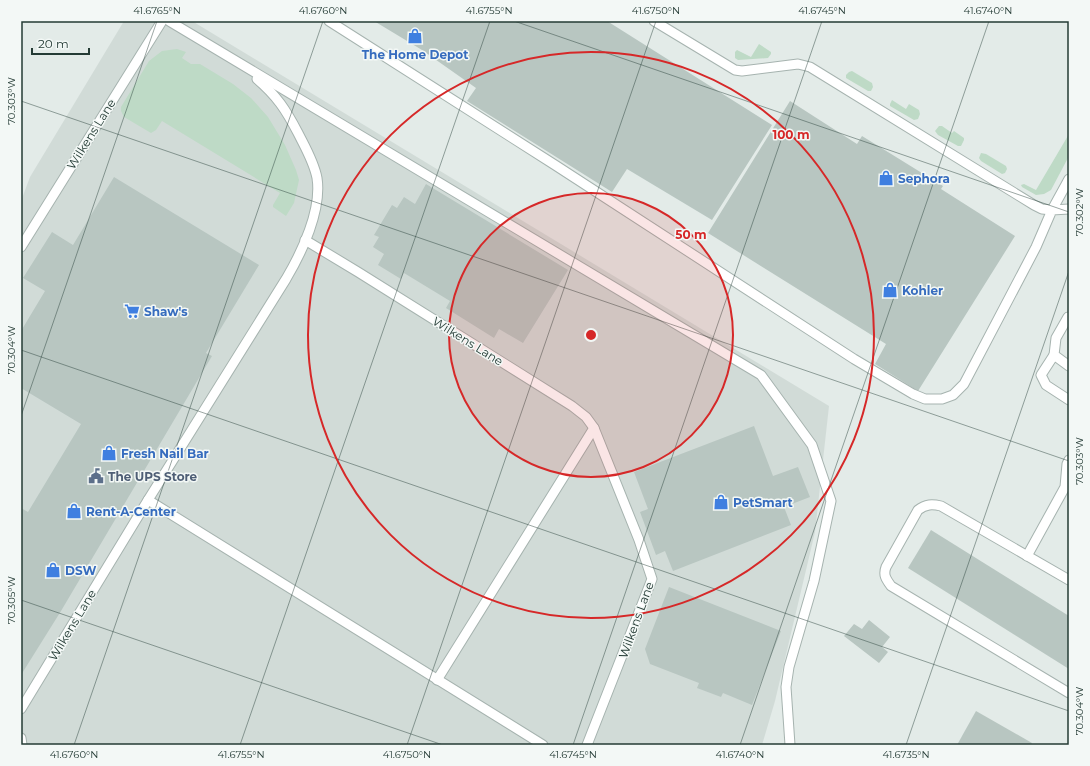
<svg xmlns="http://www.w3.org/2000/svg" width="1090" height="766" viewBox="0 0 1090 766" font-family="Montserrat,sans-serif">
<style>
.built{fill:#d1dbd7}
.green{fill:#bedac6}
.building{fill:#b8c6c1}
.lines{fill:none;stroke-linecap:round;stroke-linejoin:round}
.service-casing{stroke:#a6b3af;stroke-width:11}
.service{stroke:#fff;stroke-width:9}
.ticks{fill:none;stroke:#243b35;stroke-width:1;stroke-opacity:0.45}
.ring{fill:none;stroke:#d62828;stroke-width:2}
.labels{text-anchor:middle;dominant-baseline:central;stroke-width:3;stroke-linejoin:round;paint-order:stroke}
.shop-label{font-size:12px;font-weight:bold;fill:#366cbe;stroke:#f3f8f6;text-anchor:start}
.street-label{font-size:12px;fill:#243b35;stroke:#f3f8f6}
.service-label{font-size:12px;font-weight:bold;fill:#4e5e75;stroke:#f3f8f6;text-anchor:start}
.centre{fill:#d62828;stroke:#f3f8f6;stroke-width:2}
.ring-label{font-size:12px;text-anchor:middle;font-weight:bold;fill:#d62828;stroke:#f3f8f6;stroke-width:3;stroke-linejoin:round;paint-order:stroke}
.neatline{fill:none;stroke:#243b35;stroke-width:1.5}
.ticks-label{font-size:10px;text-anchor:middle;fill:#243b35}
</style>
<rect width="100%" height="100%" fill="#e3ebe8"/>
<polygon class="built" points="124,21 192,21 829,406 815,532 775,701 762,745 21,745 21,201 30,177"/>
<g class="green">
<polygon points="759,44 771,52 771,54 768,58 738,60 735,58 735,52 737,50 751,57"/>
<polygon points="177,49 186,52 182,58 191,64 200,64 233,84 251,98 268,117 285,145 296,170 299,180 294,203 286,216 273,207 273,205 280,193 162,121 156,130 151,133 124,117 121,111 121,107 149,61 162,51"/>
<polygon points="852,71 872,83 873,87 871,91 868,91 846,78 846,75 849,72"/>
<polygon points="892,100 906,109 909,104 919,110 920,114 918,119 914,120 890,106 890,104"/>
<polygon points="939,126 942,126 952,133 954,131 964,138 964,140 961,146 958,146 938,135 935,131"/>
<polygon points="1069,134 1069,156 1051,190 1044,194 1036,195 1022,187 1021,185 1024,184 1036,190"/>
<polygon points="981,153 986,154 1006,166 1007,169 1005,173 1002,174 981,161 979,158"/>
</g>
<g class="building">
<polygon points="374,21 607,21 772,125 712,220 627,169 612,192 467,101 476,88 422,50"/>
<polygon points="790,101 857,144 862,136 943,186 941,189 1015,236 918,391 875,364 886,344 708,233"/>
<polygon points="114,177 259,265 206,353 212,356 61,611 21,675 21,508 28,512 81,424 21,388 21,331 45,291 23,278 52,232 73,245"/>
<polygon points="426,184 568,270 523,343 499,329 494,338 446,308 450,301 404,273 401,279 378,265 384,254 373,247 379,237 374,235 392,205 397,208 404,197 415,204"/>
<polygon points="754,426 773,476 798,467 810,497 784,507 791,525 673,571 665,551 656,555 640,512 648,509 634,472"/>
<polygon points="931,530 1069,616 1069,669 908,568"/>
<polygon points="669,587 781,631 752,705 723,693 721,697 697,688 699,683 650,664 645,649"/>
<polygon points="869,620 890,637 882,647 888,652 879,663 844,636 854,624 862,629"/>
<polygon points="976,711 1032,743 1031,745 957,745"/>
</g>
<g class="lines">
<g class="service-casing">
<g id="service">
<polyline points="169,21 761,375 812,445 831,501 814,581 789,667 786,687 790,745"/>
<polyline points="329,21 555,165 854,359 913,394 925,399 942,399 953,395 964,384 1036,247 1052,210 1069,209"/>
<polyline points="654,21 735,70 742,71 798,64 810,67 1034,205 1042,209 1052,210 1069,179"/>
<polyline points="305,240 358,272 572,406 586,417 594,428 639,540 652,579 587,745"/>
<polyline points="21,247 162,21"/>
<polyline points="1069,317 1068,317 1056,338 1054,355 1069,366"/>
<polyline points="1054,355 1041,375 1046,385 1069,400"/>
<polyline points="148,500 543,745"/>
<polyline points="1027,556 1065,487 1067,464 1069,460"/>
<path d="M1069 580 941 506C932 504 926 504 918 510L886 567C883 575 886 579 891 586L1069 693"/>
<polyline points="437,680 594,428"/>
<path d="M21 709 148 500 286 279C302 252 322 210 317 178 314 162 305 147 298 133 286 110 277 96 257 79"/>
<polyline points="21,738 22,745"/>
</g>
</g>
<use href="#service" class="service"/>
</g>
<path class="ticks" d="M514 21 1069 212M21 101 1069 461M21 350 1069 711M21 416 157 21M21 600 443 745M74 745 323 21M240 745 490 21M407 745 656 21M573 745 822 21M740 745 989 21M906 745 1069 271"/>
<circle cx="591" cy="335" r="142" fill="#d62828" fill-opacity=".12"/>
<g class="ring">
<circle cx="591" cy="335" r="142"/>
<circle cx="591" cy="335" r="283"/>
</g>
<defs>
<g id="shop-bare" transform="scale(1.2)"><path d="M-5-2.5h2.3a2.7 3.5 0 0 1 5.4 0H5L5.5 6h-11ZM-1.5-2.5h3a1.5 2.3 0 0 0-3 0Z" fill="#3f7fe0" stroke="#f3f8f6" stroke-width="2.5" paint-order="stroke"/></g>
<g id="supermarket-bare" transform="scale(1.2)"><path d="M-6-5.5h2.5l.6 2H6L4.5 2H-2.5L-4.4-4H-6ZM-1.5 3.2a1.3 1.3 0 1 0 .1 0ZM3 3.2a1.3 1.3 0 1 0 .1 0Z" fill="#3f7fe0" stroke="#f3f8f6" stroke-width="2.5" paint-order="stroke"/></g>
<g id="civic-bare" transform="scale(1.2)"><path d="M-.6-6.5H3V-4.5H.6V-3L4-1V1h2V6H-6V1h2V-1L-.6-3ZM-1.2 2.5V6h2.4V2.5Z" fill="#5c6f8a" stroke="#f3f8f6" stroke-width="2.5" paint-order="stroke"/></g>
</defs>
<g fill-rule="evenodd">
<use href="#shop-bare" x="415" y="36"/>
<use href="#shop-bare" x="886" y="178"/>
<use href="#shop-bare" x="890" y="290"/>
<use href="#supermarket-bare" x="132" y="311"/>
<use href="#shop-bare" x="109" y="453"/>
<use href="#civic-bare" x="96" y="476"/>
<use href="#shop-bare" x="721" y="502"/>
<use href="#shop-bare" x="74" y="511"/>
<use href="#shop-bare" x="53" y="570"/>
</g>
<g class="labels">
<g class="shop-label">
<text x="415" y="54" text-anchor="middle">The Home Depot</text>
<text x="898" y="178">Sephora</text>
<text x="902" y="290">Kohler</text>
<text x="144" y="311">Shaw's</text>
<text x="121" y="453">Fresh Nail Bar</text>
<text x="733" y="502">PetSmart</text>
<text x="86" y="511">Rent-A-Center</text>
<text x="65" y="570">DSW</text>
</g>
<g class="street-label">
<text transform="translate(91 134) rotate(-58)">Wilkens Lane</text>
<text transform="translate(468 341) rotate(32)">Wilkens Lane</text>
<text transform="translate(636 620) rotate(-70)">Wilkens Lane</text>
<text transform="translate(72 625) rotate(-59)">Wilkens Lane</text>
</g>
<g class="service-label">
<text x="108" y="476">The UPS Store</text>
</g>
</g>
<circle cx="591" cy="335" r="6" class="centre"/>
<g class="ring-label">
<text x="791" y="139">100 m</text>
<text x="691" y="239">50 m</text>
</g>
<rect width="1090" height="766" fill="none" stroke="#f3f8f6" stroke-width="44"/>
<path d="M32 48v6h57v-6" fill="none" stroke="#243b35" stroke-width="2"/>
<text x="38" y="48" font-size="12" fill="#243b35" stroke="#f3f8f6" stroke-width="3" paint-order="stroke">20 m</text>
<rect x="22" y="22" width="1046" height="722" class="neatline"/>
<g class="ticks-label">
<text x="157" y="14">41.6765°N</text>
<text x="323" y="14">41.6760°N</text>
<text x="489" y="14">41.6755°N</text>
<text x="656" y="14">41.6750°N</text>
<text x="822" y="14">41.6745°N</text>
<text x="988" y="14">41.6740°N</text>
<text transform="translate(11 101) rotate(-90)" y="4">70.303°W</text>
<text transform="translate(1079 212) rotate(-90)" y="4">70.302°W</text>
<text transform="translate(11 350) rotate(-90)" y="4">70.304°W</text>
<text transform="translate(1079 461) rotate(-90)" y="4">70.303°W</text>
<text transform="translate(11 600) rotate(-90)" y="4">70.305°W</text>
<text transform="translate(1079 711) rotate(-90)" y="4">70.304°W</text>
<text x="74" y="758">41.6760°N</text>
<text x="241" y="758">41.6755°N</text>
<text x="407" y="758">41.6750°N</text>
<text x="573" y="758">41.6745°N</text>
<text x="740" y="758">41.6740°N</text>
<text x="906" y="758">41.6735°N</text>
</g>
</svg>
